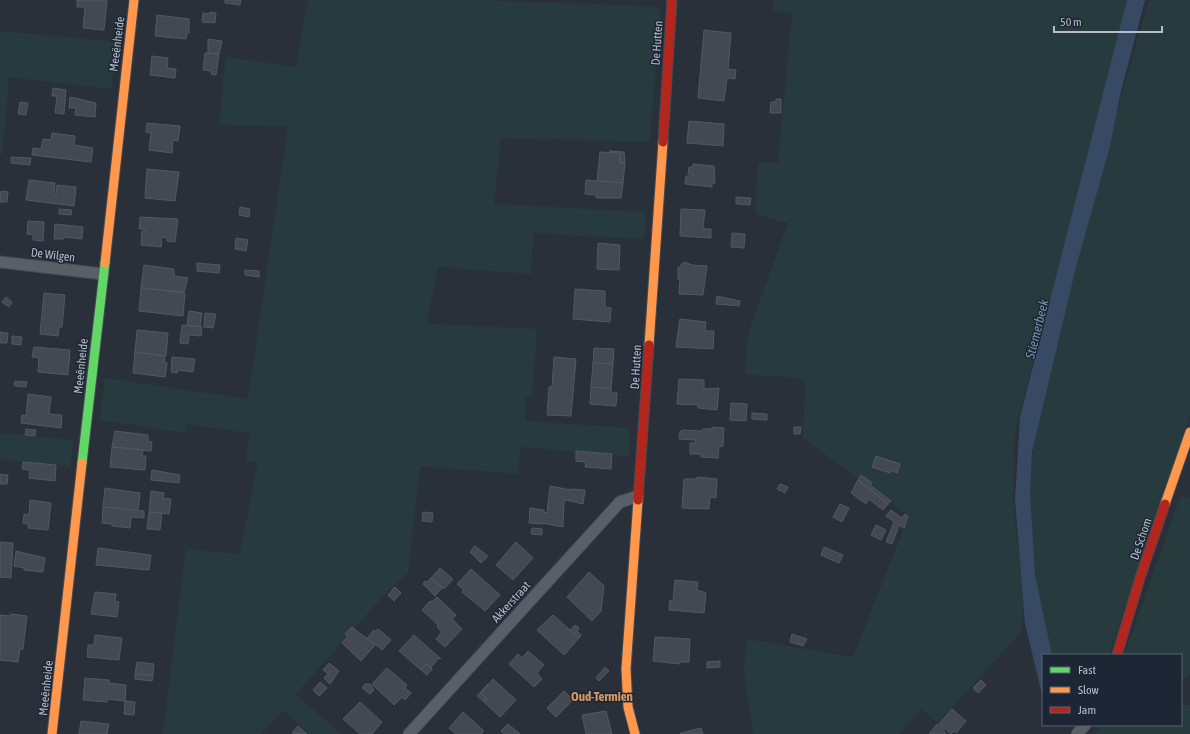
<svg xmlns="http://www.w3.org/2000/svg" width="1190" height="734" viewBox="0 0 1190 734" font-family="'Asap Condensed',sans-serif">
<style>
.green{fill:#273b3f}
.water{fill:#384964}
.building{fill:#444951;stroke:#525861}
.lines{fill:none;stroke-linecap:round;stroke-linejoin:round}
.street-casing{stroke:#464b52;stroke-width:13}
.fast-casing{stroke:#464b52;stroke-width:11}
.slow-casing{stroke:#464b52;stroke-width:11}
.jam-casing{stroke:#464b52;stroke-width:11}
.street{stroke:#5a5f67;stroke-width:11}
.fast{stroke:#63d668;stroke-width:9}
.slow{stroke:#ff974d;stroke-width:9}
.jam{stroke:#b3261e;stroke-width:9}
.labels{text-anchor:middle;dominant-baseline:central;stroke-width:3;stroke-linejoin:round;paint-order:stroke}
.street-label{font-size:12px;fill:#b5bcca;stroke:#1d2634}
.water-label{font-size:13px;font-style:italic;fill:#7c92b2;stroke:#1d2634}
.neighbourhood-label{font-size:13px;font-weight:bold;fill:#d79763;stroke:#1d2634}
</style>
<rect width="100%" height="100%" fill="#2a3039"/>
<g class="green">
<polygon points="308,0 484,0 660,7 650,142 501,138 494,204 646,212 644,239 533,233 531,274 438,267 426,324 537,329 532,397 525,397 525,421 629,428 629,456 520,447 518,474 420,466 408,573 384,595 296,694 341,734 310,734 283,710 261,734 163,734 186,549 240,554 258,462 246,461 250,433 186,424 185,433 100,420 105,378 248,399 288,127 219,124 226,57 296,67"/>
<polygon points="774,0 1132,0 1015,430 1013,501 1024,606 1021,632 938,723 922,709 899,734 753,734 744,672 747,639 853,657 909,516 803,438 805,379 745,374 748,334 788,223 755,214 758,162 778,163 792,13 773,11"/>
<polygon points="1149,0 1190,0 1190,415 1109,655 1046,655 1043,645 1027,509 1034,445 1041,398 1083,229"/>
<polygon points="0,31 117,42 111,89 9,77 2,154 0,154"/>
<polygon points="0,433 73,440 70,467 0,459"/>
<polygon points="1181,495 1190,499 1190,673 1181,680 1181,655 1124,655"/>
<polygon points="1181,705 1190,705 1190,734 1094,734 1103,725 1181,725"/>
</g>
<polygon class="water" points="1127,0 1145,0 1121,91 1109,150 1076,267 1032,452 1030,493 1035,575 1052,655 1043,655 1043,698 1025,624 1015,500 1020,417"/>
<g class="building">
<polygon points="77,0 107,0 104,30 83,28 85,7 77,7"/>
<polygon points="225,0 241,0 240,5 225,3"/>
<polygon points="210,12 216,13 215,23 202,22 203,13 209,14"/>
<polygon points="157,15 189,19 189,33 187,33 186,39 155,36"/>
<polygon points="704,30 731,33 728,69 736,70 735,79 727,78 724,101 698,98"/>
<polygon points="208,39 222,41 219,54 208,53"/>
<polygon points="205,53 219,54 216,75 211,74 212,71 203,70"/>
<polygon points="152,56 168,58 167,68 176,69 175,78 150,75"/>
<polygon points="53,88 66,90 64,114 55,113 57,96 52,96"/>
<polygon points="70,97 96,103 95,117 75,115 76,108 69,108"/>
<polygon points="776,99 781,99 781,113 770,113 771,102 776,102"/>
<polygon points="20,102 28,103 26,115 18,114"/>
<polygon points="689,121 724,124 723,146 687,143"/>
<polygon points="147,123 180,126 178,141 173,140 172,153 149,150 151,133 146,132"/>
<polygon points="52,133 75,136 74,145 93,148 91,162 32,155 33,148 41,149 43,139 51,140"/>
<polygon points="609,151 624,152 625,163 620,163 620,153"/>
<polygon points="600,152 620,153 620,163 625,163 623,183 597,181"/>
<polygon points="11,157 31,158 30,165 11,163"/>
<polygon points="693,164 714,166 715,183 712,183 712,187 685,184 686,176 692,176 693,174 688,174 689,167 693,167"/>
<polygon points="147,169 179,172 175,201 145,198"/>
<polygon points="29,180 55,183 54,195 56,195 57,185 76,187 74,206 26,200"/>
<polygon points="586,180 623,183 621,198 596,198 596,195 585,194"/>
<polygon points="1,191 8,192 7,202 0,202"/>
<polygon points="736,197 751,198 750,205 736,204"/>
<polygon points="240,207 250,209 249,217 239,215"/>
<polygon points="59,209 72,210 71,215 59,214"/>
<polygon points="681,209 705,210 703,227 704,229 711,229 711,238 680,236"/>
<polygon points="140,217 178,219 175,242 167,241 167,238 162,237 161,247 141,245 142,231 145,231 145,229 139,229"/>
<polygon points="28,221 44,222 43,241 33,240 33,235 27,234"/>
<polygon points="55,224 83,227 82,239 64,237 63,239 54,239"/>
<polygon points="732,233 745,234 744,248 731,247"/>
<polygon points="236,238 248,240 246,251 235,249"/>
<polygon points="598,243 620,245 619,270 597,269"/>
<polygon points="685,262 692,265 707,266 703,295 679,294 680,279 678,279 678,267 681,267 681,264"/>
<polygon points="197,263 220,265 219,273 197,271"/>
<polygon points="144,265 174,269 174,276 188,278 184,292 141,288"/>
<polygon points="245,270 259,271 259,277 245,275"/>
<polygon points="141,288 185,293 183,316 139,311"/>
<polygon points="575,289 605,291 605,307 611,308 610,322 573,319"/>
<polygon points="44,293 65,295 62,327 59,327 58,336 40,334"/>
<polygon points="717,296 740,301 739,306 716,304"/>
<polygon points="6,297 12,302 9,307 2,302"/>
<polygon points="189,311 202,313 200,327 187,325"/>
<polygon points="205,313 216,314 213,328 204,327"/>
<polygon points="680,319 706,322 705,331 714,331 713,349 676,347"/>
<polygon points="182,325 202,327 201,336 189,335 188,344 180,343"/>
<polygon points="137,330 168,333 166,356 135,352"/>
<polygon points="0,332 8,333 7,343 0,343"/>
<polygon points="12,336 22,337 21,345 12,344"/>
<polygon points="34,347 70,350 68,375 38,372 39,358 32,357"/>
<polygon points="594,348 614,349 613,364 593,363"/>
<polygon points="135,352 165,356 164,362 167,363 165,377 133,373"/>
<polygon points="172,357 195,359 193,372 178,370 177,373 171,372"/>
<polygon points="554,357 576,359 571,416 547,415 549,387 552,387"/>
<polygon points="593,363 613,364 611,389 591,387"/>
<polygon points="679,379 704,380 704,389 719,388 717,410 698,408 698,405 677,404"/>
<polygon points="15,381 27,382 26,387 16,386 14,385"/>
<polygon points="591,387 611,389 611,393 617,393 616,406 590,404"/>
<polygon points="28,394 51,397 49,414 62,415 61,428 21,423 22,415 26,416"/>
<polygon points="731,403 747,404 746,421 730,420"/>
<polygon points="752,413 767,414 767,420 752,419"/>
<polygon points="712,427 724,428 723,446 719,447 718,458 701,457 701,454 690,454 690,443 695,443 696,440 679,439 680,432 682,430 702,431 703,429 712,429"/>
<polygon points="794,427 801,427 800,434 794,434"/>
<polygon points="26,429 36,430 35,436 25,435"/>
<polygon points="115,431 148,435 148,441 152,442 151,451 112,447"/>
<polygon points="112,447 143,450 142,456 146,456 145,470 110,467"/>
<polygon points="576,451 612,454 611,469 585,467 586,462 576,461"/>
<polygon points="876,456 900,464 897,473 891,470 890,473 872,467"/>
<polygon points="23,462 56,465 55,481 29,478 30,470 22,469"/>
<polygon points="152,470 180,475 179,483 151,480"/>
<polygon points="0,474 8,475 7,484 0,484"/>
<polygon points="861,475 872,483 870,485 891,501 888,504 858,480"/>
<polygon points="698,477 717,479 716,498 710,497 709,509 682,508 684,479 695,479"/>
<polygon points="858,480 888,504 883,510 869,499 866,504 851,493"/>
<polygon points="780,484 788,487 785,493 777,489"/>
<polygon points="550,486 571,490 571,489 585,490 583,504 566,500 564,502 563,527 542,523 541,524 529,523 530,508 544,510 544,512 547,513"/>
<polygon points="105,488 140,493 138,511 103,507"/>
<polygon points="151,491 164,493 163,498 171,499 169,514 149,512"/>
<polygon points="30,500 51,503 48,530 28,528 28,524 23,523 24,514 29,515"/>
<polygon points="840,504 849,508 842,522 833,517"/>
<polygon points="103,507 144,511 144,518 131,517 130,528 112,526 112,524 102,523"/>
<polygon points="891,510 902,518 905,514 908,516 904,528 899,525 892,544 886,542 894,522 886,516"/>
<polygon points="149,512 162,513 160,530 147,529"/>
<polygon points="423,512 433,513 432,522 422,521"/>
<polygon points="876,525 886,530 881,540 871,535"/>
<polygon points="532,528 542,529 542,535 531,534"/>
<polygon points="0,542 13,543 11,578 0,577"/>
<polygon points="516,542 533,558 513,580 496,565"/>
<polygon points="475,546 488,556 481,563 470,552"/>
<polygon points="824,547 843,555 839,563 821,555"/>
<polygon points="98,548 151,555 149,570 96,565"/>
<polygon points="16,551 45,558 43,572 24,570 24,568 14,566"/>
<polygon points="440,568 453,579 444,589 431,578"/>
<polygon points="471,569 500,595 485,611 462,592 464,590 457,584"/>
<polygon points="589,572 604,586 601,611 592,621 567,597"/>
<polygon points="431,578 442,588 435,596 423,584 425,581 427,582"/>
<polygon points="675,580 698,582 697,590 706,593 704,613 669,610 670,600 673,601"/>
<polygon points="395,587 401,593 394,601 388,595"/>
<polygon points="95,592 116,594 115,601 119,602 117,617 91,614"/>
<polygon points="437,597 456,615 452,619 462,629 445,647 436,639 442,632 437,627 438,625 422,610 430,601 432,602"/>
<polygon points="11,614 27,616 23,649 20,649 18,662 0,660 0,615 10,616"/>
<polygon points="553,615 579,638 564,655 537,630"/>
<polygon points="575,625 579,628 577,631 581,635 579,638 570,630"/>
<polygon points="352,627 375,645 361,661 342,643 348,636 345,634"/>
<polygon points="378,629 391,640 382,650 367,638 374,630 375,632"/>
<polygon points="792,634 807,639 803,646 790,642"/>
<polygon points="95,635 122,638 119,660 87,657 88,645 94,645"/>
<polygon points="414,635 441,659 439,658 431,667 432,669 426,664 421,670 399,651"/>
<polygon points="655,637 690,639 689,662 679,662 679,664 653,661"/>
<polygon points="528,651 544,665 537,673 542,679 534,687 509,664 518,654 522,658"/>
<polygon points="720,661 720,667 707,668 707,662"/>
<polygon points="137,662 154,664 153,675 135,674"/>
<polygon points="329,663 339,671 330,684 324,678 331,670 327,673 323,670"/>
<polygon points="426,664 432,669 427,675 421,670"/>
<polygon points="605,667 609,671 599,681 596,678"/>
<polygon points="387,668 407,685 405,688 411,693 405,700 402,697 394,705 372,684"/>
<polygon points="135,674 153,675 152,681 135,679"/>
<polygon points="85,678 109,680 109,683 126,685 125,701 107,699 107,702 83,700"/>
<polygon points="493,679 516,700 500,717 482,700 485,701 487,699 481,693"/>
<polygon points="981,680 986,685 978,693 973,688"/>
<polygon points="320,682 327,688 319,696 313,690"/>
<polygon points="365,684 370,684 373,688 374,690 370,694 362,688"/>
<polygon points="488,684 481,693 487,699 485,701 482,700 477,696"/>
<polygon points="564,691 573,700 556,717 547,708"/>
<polygon points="125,701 135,702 134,715 124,714"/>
<polygon points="360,702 382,722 372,734 360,734 343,719"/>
<polygon points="952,709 966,721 956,733 954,731 951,734 939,724"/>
<polygon points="606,711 612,734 586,734 582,715"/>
<polygon points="463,712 484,731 481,734 456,734 449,728"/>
<polygon points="81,721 109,724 107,734 79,734"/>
<polygon points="508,724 520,734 504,734 501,731"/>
<polygon points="937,724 943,729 946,734 929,734"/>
<polygon points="298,726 307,734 292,733"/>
<polygon points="701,728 703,734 680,734 681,733"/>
</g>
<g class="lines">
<g class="street-casing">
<g id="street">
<polyline points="0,262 103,274"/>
<polyline points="409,734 620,502 638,496"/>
<polyline points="1077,734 1085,725"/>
</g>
</g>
<g class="fast-casing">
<polyline id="fast" points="82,463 105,263"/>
</g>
<g class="slow-casing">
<g id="slow">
<polyline points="105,263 134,0"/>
<polyline points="649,345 663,142"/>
<polyline points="1165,504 1190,432"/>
<polyline points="52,734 82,463"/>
<polyline points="635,734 628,707 626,669 638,500"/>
</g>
</g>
<g class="jam-casing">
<g id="jam">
<polyline points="663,142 672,0"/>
<polyline points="638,500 649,345"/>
<polyline points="1117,655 1140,578 1165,504"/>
</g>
</g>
<use href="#street" class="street"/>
<use href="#fast" class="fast"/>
<use href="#slow" class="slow"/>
<use href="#jam" class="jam"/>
</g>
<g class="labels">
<g class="street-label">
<text transform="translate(657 43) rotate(-86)">De Hutten</text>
<text transform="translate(117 44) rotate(-83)">Meeënheide</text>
<text transform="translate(53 255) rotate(7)">De Wilgen</text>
<text transform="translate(81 366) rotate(-84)">Meeënheide</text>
<text transform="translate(636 367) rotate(-87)">De Hutten</text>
<text transform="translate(1141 539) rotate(-71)">De Schom</text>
<text transform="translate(511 602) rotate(-48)">Akkerstraat</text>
<text transform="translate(46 688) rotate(-84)">Meeënheide</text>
</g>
<g class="water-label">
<text transform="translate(1037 329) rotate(-76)">Stiemerbeek</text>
</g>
<g class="neighbourhood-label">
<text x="602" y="696">Oud-Termien</text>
</g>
</g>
<rect x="1042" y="654" width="140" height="72" fill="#1d2634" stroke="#5a6270"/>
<rect x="1050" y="667" width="20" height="6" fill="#63d668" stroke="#5a6270"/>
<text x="1078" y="674" font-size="12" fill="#b5bcca">Fast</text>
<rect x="1050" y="687" width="20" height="6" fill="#ff974d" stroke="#5a6270"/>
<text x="1078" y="694" font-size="12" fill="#b5bcca">Slow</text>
<rect x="1050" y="707" width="20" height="6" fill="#b3261e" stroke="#5a6270"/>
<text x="1078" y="714" font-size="12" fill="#b5bcca">Jam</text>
<path d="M1054 26v6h108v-6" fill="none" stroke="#b5bcca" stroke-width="2"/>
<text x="1060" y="26" font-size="12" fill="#b5bcca" stroke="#1d2634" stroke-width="3" paint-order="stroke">50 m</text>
</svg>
